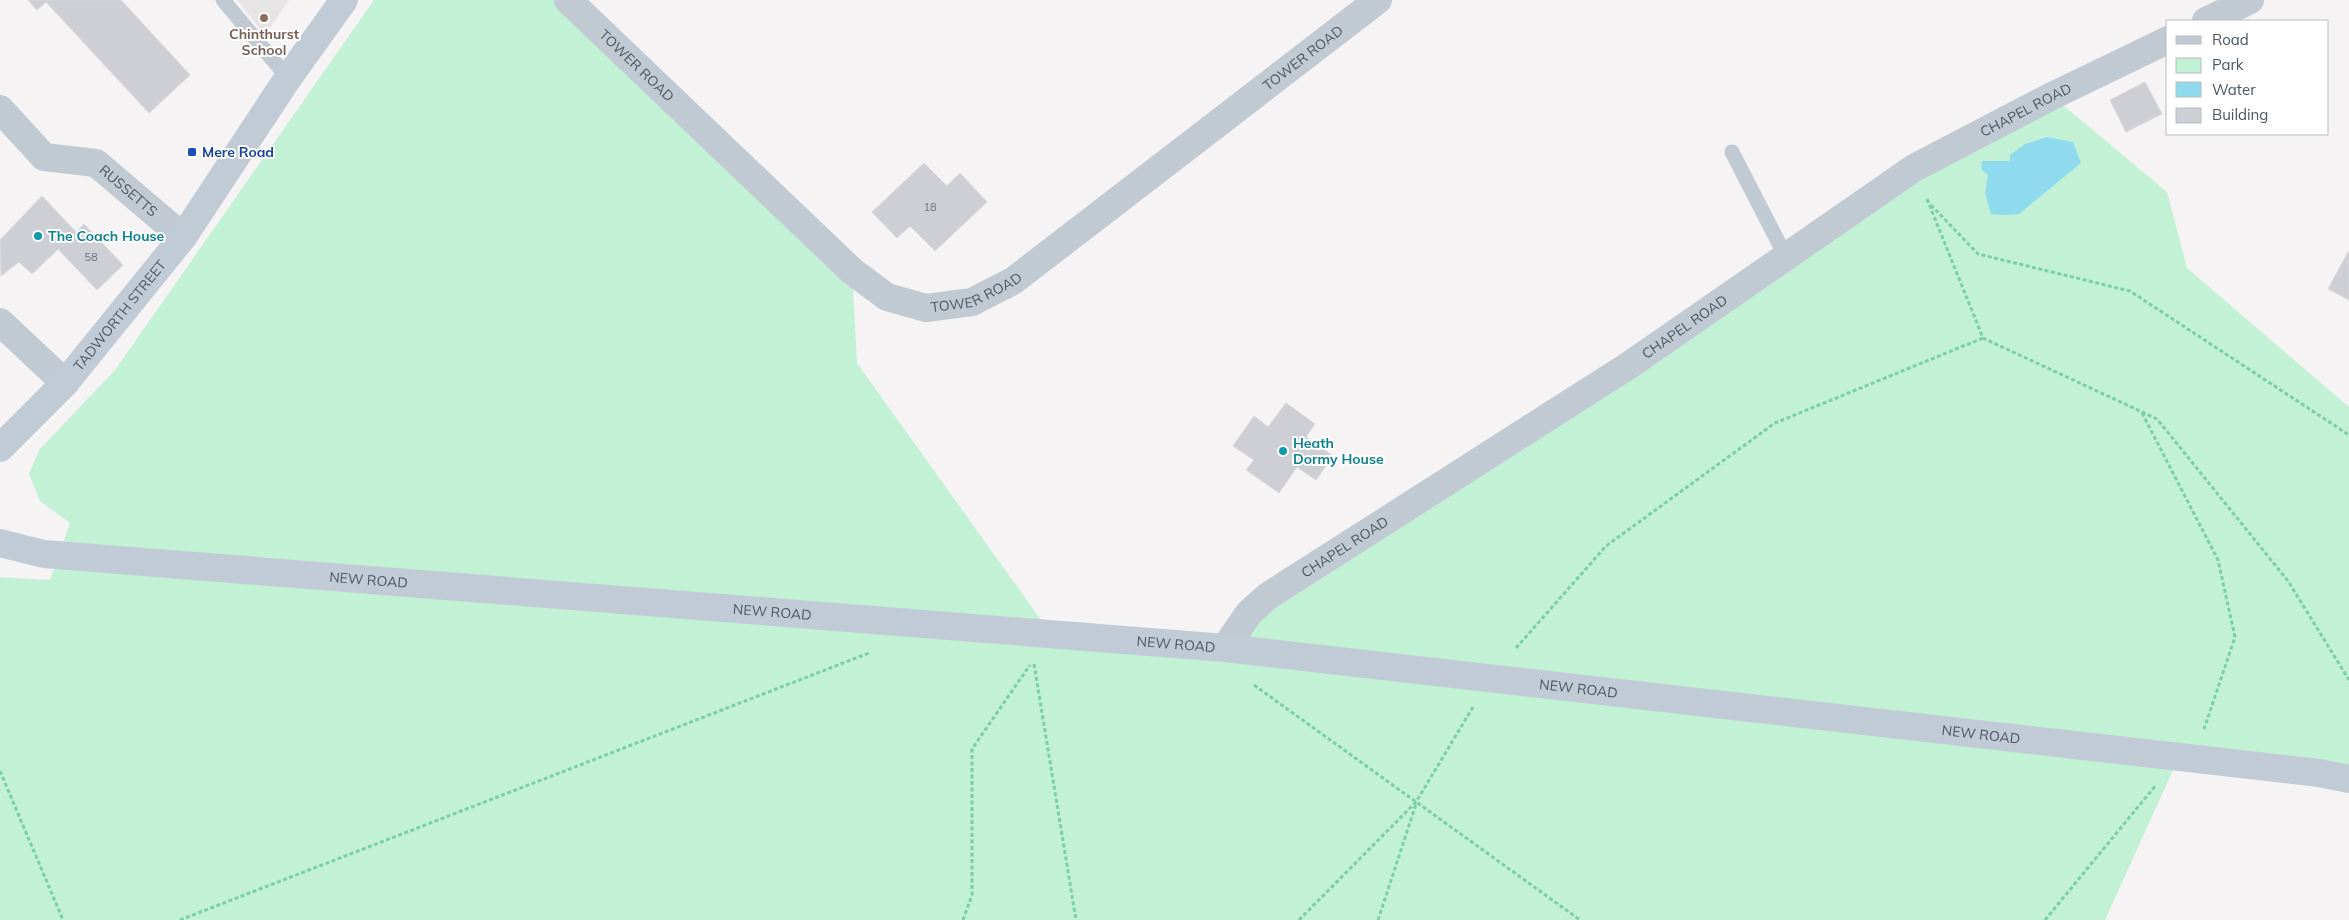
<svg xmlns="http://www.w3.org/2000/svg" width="2349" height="920" viewBox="0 0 2349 920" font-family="Mulish,sans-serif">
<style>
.education{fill:#e6e4e5}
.green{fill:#c3f1d5}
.water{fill:#90daee}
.building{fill:#cdcfd5;stroke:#d7d9de}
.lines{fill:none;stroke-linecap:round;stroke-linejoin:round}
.path{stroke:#7ad0a6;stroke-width:3;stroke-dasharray:4 2.5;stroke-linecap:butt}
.service{stroke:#c1cad2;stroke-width:15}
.minor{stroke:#c1cad2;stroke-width:28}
.tertiary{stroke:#c1cad2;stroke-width:28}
.secondary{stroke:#c1cbd6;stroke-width:28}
.education-dot{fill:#8d6e63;stroke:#fff;stroke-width:2}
.transit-dot{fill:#1a4fb4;stroke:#fff;stroke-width:2}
.culture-dot{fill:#0f9aa8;stroke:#fff;stroke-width:2}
.labels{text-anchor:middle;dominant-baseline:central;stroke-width:4;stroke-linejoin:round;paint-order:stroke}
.number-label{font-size:11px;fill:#6b747e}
.education-label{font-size:14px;font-weight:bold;fill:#785e54;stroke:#fff}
.street-label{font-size:14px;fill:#4a5661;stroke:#fff}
.transit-label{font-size:14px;font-weight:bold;fill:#164399;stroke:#fff;text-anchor:start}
.culture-label{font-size:14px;font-weight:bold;fill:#0d838f;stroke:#fff;text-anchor:start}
</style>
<rect width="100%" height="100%" fill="#f5f3f3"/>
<polygon class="education" points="237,0 289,0 265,35"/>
<polygon class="green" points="374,0 568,0 852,271 857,363 1051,634 1225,648 1268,596 2052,96 2167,192 2187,268 2349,407 2349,779 2179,757 2105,920 0,920 0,577 50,580 70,523 40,501 29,474 39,450 115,370"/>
<polygon class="water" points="2047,137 2073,142 2081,163 2019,214 2004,215 1991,214 1985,193 1988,175 1981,169 1982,161 2010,161 2010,155 2025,144"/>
<g class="building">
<polygon points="28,0 121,0 190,75 149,113 46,2 37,10"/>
<polygon points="2145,82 2162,114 2126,132 2110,100"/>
<polygon points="924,163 947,186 960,173 987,202 935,251 910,226 897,238 872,212"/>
<polygon points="42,196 76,232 32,274 19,262 1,276 0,240"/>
<polygon points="84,224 123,265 97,290 58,249"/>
<polygon points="2348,252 2349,253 2349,300 2328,289"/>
<polygon points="1286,403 1315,424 1306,437 1333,456 1316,480 1297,467 1279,493 1246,470 1254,460 1233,446 1254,416 1268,427"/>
</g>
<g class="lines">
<g class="path">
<polyline points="1927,199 1983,338 2157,419 2288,581 2349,680"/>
<polyline points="1931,205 1978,254 2130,291 2349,435"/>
<polyline points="2142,413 2218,560 2235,637 2204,729"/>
<polyline points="1516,648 1606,546 1775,423 1983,338"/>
<polyline points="1034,664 1076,920"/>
<polyline points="1254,685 1580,920"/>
<polyline points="0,771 63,920"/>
<polyline points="180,920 869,653"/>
<polyline points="963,920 972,895 972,749 1030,665"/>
<polyline points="1299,920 1416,802 1473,707"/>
<polyline points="1378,920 1416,804"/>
<polyline points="2045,920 2156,785"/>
</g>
<g class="service">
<polyline points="223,0 288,78"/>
<polyline points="1732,152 1786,257"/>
</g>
<g class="minor">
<path id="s1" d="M568 0 852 271 887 297 926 308 972 302 1013 281 1378 0"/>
<path id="s2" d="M0 109 44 157 96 163 183 237"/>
<polyline points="0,322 65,383"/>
</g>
<g class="tertiary">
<polyline points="2206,21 2250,0"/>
<path id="s3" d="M1225 648 1249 613 1268 596 1628 366 1914 168 2052 96 2168 40"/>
</g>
<g class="secondary">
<path id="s4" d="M0 448 65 383 183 237 288 78 344 0"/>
<path id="s5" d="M0 543 44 554 1225 648 2319 773 2349 779"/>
</g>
</g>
<circle class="education-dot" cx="264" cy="18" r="5"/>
<rect class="transit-dot" x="187" y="147" width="10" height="10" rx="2.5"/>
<g class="culture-dot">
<circle cx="38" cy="236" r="5"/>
<circle cx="1283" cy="451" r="5"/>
</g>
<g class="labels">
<g class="number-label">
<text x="930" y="207">18</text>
<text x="91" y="257">58</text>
</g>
<g class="education-label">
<text x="264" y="34">Chinthurst<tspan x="264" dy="16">School</tspan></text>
</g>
<g class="street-label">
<text stroke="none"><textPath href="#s1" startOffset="935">TOWER ROAD</textPath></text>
<text stroke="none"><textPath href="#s1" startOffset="95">TOWER ROAD</textPath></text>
<text stroke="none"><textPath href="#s3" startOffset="969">CHAPEL ROAD</textPath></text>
<text stroke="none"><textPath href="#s2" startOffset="160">RUSSETTS</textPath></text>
<text stroke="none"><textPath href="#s1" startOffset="530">TOWER ROAD</textPath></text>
<text stroke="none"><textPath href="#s4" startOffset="179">TADWORTH STREET</textPath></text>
<text stroke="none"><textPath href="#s3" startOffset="564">CHAPEL ROAD</textPath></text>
<text stroke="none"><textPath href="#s3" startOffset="159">CHAPEL ROAD</textPath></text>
<text stroke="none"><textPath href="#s5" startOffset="371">NEW ROAD</textPath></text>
<text stroke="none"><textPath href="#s5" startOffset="776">NEW ROAD</textPath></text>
<text stroke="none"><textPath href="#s5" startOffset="1181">NEW ROAD</textPath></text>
<text stroke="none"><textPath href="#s5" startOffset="1586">NEW ROAD</textPath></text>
<text stroke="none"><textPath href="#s5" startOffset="1991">NEW ROAD</textPath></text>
</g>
<g class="transit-label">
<text x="202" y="152">Mere Road</text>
</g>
<g class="culture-label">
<text x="48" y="236">The Coach House</text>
<text x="1293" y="443">Heath<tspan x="1293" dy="16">Dormy House</tspan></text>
</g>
</g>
<rect x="2166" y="20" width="162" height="115" fill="#ffffff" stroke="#b7bbc0"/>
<rect x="2176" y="36" width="25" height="8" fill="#c1cbd6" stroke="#b7bbc0"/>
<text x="2212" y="45" font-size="15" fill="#4a5661">Road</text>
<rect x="2176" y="58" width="25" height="15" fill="#c3f1d5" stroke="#b7bbc0"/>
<text x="2212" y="70" font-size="15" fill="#4a5661">Park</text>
<rect x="2176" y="82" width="25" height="15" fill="#90daee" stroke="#b7bbc0"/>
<text x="2212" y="95" font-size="15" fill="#4a5661">Water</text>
<rect x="2176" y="108" width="25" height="15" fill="#cdcfd5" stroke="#b7bbc0"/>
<text x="2212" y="120" font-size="15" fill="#4a5661">Building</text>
</svg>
